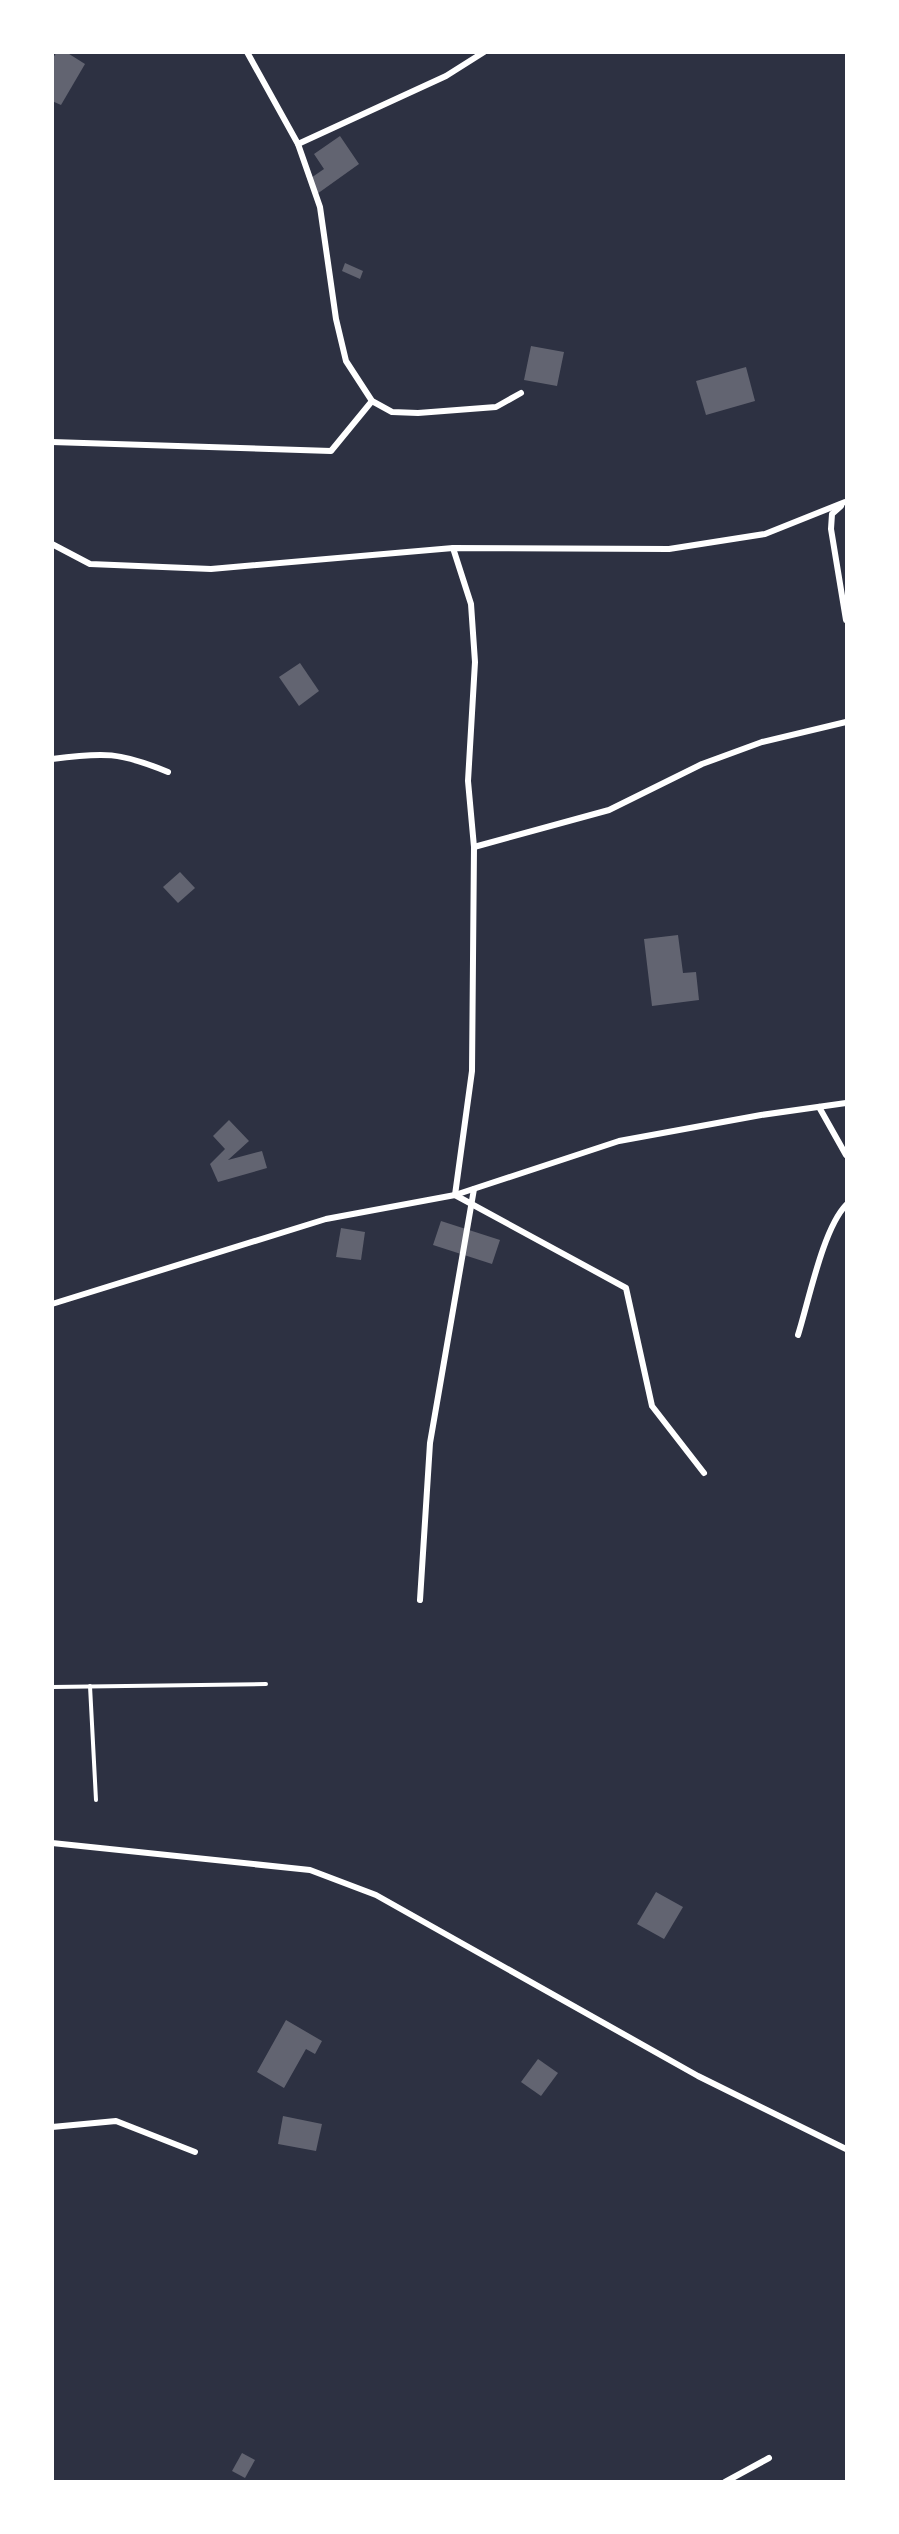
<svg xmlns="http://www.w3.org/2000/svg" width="899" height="2534" viewBox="0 0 899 2534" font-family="'PT Sans',sans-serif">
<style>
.building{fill:#626471}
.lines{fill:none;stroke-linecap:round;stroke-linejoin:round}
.service{stroke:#fff;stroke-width:4}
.minor{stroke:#fff;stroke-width:6}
</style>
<rect width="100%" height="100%" fill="#2d3142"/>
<g class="building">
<polygon points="57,52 66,52 85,64 61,105 52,101 52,59"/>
<polygon points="340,136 359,164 317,194 308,180 324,169 314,154"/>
<polygon points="345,263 363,271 360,279 342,271"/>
<polygon points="531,346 564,352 557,386 524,380"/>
<polygon points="746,367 755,401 706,415 696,381"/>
<polygon points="300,663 319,691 299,706 279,677"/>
<polygon points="180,872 195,888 178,903 163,887"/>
<polygon points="678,935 683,973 696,972 699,1000 652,1006 644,939"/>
<polygon points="229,1120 249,1141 228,1160 262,1151 267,1168 218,1182 210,1164 225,1149 213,1136"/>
<polygon points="441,1221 500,1240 492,1264 433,1245"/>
<polygon points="341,1228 365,1232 361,1260 336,1257"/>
<polygon points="656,1892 683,1907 664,1939 637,1924"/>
<polygon points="286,2020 322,2041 315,2054 306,2049 284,2088 257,2072"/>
<polygon points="538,2059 558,2073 541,2096 521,2082"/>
<polygon points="283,2116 322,2124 316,2151 278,2144"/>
<polygon points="242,2453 255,2460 245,2478 232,2471"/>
</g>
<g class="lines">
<g class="service">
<polyline points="90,1686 96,1800"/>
<polyline points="52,1687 266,1684"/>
</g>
<g class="minor">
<polyline points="247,52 298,144 320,207 336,319 346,361 372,401 392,412 418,413 496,407 521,393"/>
<polyline points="298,144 446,76 484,52"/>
<polyline points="52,442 331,451 372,401"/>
<polyline points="841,506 832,514 831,529 846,620"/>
<polyline points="52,544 90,564 211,569 453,548 669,549 765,534 845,502"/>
<polyline points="453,548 471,604 475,662 468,781 474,847 472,1071 455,1195 626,1288 652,1406 704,1473"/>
<path d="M52 759C104 752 120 752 168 772"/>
<polyline points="474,847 609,810 702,764 762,742 846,722"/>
<polyline points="819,1107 846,1155"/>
<polyline points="52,1304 326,1219 455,1195 619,1141 761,1115 846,1103"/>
<path d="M798 1335C809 1300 823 1229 846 1205"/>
<polyline points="420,1600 430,1443 474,1189"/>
<polyline points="52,1843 310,1870 376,1895 698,2076 846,2149"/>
<polyline points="52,2127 116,2121 195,2152"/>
<polyline points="725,2482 769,2458"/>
</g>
</g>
<rect width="899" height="2534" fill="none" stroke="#ffffff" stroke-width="108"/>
</svg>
